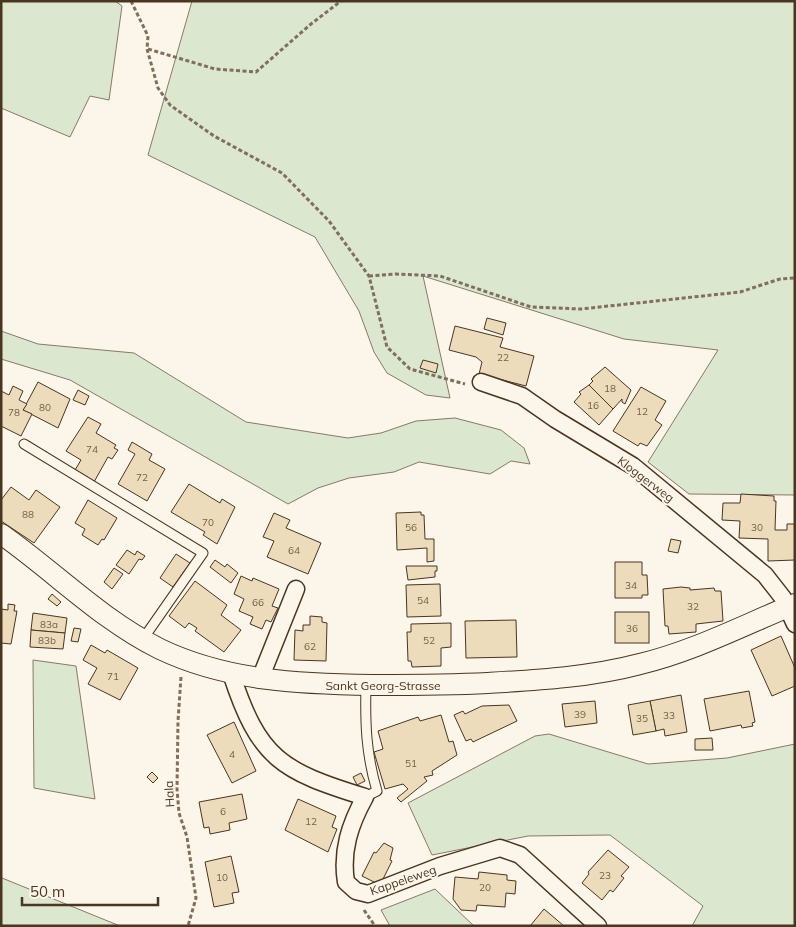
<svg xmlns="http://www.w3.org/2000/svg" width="796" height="927" viewBox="0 0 796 927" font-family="Mulish,sans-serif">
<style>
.green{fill:#dce7d0;stroke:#887966}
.building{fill:#ecdcbc;stroke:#4a3520}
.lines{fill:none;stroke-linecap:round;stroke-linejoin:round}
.service-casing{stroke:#4a3520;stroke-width:11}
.minor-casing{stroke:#4a3520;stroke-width:19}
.tertiary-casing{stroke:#4a3520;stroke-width:22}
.path{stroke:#7f6f5c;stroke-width:3;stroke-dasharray:4 2.5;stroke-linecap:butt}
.service{stroke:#fbf6e9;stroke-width:9}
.minor{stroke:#fbf6e9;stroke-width:16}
.tertiary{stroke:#fbf6e9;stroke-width:20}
.labels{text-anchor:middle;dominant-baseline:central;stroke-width:4;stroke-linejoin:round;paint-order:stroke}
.number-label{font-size:10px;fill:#725f47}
.street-label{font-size:12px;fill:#4a3520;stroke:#fbf6e9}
</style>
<rect width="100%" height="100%" fill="#fbf6e9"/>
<g class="green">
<polygon points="1,1 115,1 122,6 109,100 90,96 70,137 1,108"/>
<polygon points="192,1 795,1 795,495 689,494 648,462 718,350 624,339 423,276 450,398 426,395 387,373 374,352 359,311 315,237 148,155"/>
<polygon points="1,331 38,344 134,353 246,422 348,438 381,433 416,421 455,418 501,430 524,448 530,464 511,461 490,474 419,462 394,472 349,478 318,488 288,504 70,380 1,359"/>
<polygon points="33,660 76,666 95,799 34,788"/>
<polygon points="549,734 648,764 727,758 795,744 795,926 692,926 703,906 610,835 528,836 432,855 408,803 535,736"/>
<polygon points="1,878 2,878 120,926 1,926"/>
<polygon points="435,889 474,926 390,926 381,910"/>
</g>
<g class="building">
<polygon points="487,318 506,323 503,335 484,329"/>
<polygon points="455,326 503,338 500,347 534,356 526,386 479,374 482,362 476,357 449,350"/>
<polygon points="423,360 438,364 436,373 420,368"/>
<polygon points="605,367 631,390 625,404 622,402 622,399 613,409 589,385 593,381 591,379"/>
<polygon points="38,382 70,399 58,428 23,410"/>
<polygon points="589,385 613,409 599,425 574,402 581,394 579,392"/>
<polygon points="13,386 23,391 19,400 27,404 23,410 32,414 21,436 1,426 1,391 9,395"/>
<polygon points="641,387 666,401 655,420 662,425 647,446 640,443 638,446 613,431"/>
<polygon points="78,390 89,396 85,405 73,400"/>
<polygon points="88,417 101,424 96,433 116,445 114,448 118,450 112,459 108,457 94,482 75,470 81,460 66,451"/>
<polygon points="132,442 152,454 149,460 165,469 147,501 118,484 135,454 128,450"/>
<polygon points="189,484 220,503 222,499 235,507 217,544 203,535 205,532 171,512"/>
<polygon points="11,487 29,500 36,490 60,507 34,543 1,521 1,500"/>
<polygon points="741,494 774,496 774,501 776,501 775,530 787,530 787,524 795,524 795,560 768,561 768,539 739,538 740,521 722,520 723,503 740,503"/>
<polygon points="88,500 117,518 104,540 102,539 98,545 82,535 85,529 75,523"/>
<polygon points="421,512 421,515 424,515 425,539 434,539 434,561 427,562 427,548 397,550 396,513"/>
<polygon points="274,513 290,520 286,528 321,543 308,574 267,557 274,541 263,537"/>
<polygon points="671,539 681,541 678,553 668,551"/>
<polygon points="127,550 135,555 137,551 145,556 142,560 139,559 129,574 116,565"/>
<polygon points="176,554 190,563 173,587 160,578"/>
<polygon points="215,560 225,567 227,564 238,573 231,583 210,567"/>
<polygon points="615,562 642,562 642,575 647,575 648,595 642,595 642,598 615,598"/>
<polygon points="406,566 437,566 437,571 435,571 435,577 408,580"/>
<polygon points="114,568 123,574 112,589 104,582"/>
<polygon points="241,576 252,581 253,578 279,589 272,606 278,608 271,622 266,620 262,629 250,624 253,617 239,611 244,599 234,594"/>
<polygon points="195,581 227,605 221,615 241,630 224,652 195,631 197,628 189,623 185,628 169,616"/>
<polygon points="440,584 441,616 407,617 406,585"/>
<polygon points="681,587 690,588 690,590 714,588 715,591 721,591 723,621 696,624 696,632 669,634 668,626 665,626 663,589"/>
<polygon points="52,594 61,602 57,606 48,599"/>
<polygon points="8,604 15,605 14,611 17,611 11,644 1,643 1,609 8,610"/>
<rect x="615" y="612" width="34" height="31"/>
<polygon points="33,613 67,618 65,633 31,630"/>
<polygon points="310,616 322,617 322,622 327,623 326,661 294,660 295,630 303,631 303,625 310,625"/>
<polygon points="516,620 517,657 466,658 465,621"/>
<polygon points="451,623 451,647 441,648 441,666 412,667 411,661 408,661 407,632 411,632 411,624"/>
<polygon points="74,628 81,629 78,642 71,641"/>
<polygon points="31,630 65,633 63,649 30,647"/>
<polygon points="781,636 795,668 795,686 772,696 751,650"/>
<polygon points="91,645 105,653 107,650 138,668 120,700 88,684 97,668 83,660"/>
<polygon points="749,691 755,722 752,723 753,726 742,728 741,725 710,731 704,699"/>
<polygon points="681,695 687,732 665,736 664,729 656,731 650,701"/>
<polygon points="595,701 597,723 565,727 562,704"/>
<polygon points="650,701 656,731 633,735 628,705"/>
<polygon points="509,705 517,721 473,742 471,739 466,741 454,715 463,711 465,714 482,706"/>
<polygon points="441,715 449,742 453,741 457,755 432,771 433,775 424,777 427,781 401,802 397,798 408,789 403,784 385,789 374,752 383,749 378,731 418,717 420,721"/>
<polygon points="234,722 256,771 232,783 207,735"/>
<polygon points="712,738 713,750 695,750 695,739"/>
<polygon points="152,772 158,778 153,783 147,777"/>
<polygon points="361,773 365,781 357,785 353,777"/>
<polygon points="242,794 247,819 229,823 230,830 210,834 209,827 204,828 199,802"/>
<polygon points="298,799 336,816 332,827 337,829 328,852 285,830"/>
<polygon points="384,843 393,848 390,860 392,861 380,885 362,876 374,852 376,853"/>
<polygon points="608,850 629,867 621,876 624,878 613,892 610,890 602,900 582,883 589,874 588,872"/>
<polygon points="231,856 239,892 232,893 234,903 214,907 205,862"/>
<polygon points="479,872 507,875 507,880 516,881 515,894 506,893 505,907 477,905 476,911 461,910 453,899 455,877 478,879"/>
<polygon points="544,909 564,926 530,926"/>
</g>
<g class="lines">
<g class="service-casing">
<g id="service">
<polyline points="24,444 203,553 143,639"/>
<path d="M365 797 377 791C366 754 365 723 366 685"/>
</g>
</g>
<g class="minor-casing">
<g id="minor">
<polyline points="481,382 522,396 555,419 633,466 765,575 783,598 795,624"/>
<path d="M231 673C259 759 281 771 365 797 350 824 341 851 346 882L356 891 368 894 440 866 500 848 520 855 598 926"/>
<polyline points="260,679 296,589"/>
</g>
</g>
<g class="tertiary-casing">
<path id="tertiary" d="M1 534C54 571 101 620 160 649 227 681 300 684 373 685 411 685 449 685 488 683 538 680 591 677 640 664 694 651 744 625 795 604"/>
</g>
<g class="path">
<polyline points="131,1 148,36 147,49 158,88 170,105 214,136 282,173 329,221 369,276 387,347 410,369 465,384"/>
<polyline points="148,49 215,69 256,72 311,24 341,1"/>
<polyline points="369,276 396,274 440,276 531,307 581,309 740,292 780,279 795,278"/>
<polyline points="181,677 178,721 177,789 179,813 187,837 196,898 188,926"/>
<polyline points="364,910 375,926"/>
</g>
<use href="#service" class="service"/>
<use href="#minor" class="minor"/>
<use href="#tertiary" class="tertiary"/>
</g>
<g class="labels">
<g class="number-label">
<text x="503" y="357">22</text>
<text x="610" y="388">18</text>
<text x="593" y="405">16</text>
<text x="45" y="407">80</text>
<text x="642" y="411">12</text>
<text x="14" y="412">78</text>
<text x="92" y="449">74</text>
<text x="142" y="477">72</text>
<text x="28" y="514">88</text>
<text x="208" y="522">70</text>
<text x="411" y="527">56</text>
<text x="757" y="527">30</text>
<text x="294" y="550">64</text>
<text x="631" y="585">34</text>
<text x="423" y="600">54</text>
<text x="258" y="602">66</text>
<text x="693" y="606">32</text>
<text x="49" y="624">83a</text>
<text x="632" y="628">36</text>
<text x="47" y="640">83b</text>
<text x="429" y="640">52</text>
<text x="310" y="646">62</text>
<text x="113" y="676">71</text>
<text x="580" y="714">39</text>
<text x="669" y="715">33</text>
<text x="642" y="718">35</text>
<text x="232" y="754">4</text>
<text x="411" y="763">51</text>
<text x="223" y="811">6</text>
<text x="311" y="821">12</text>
<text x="605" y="875">23</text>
<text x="222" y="877">10</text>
<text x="485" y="887">20</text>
</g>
<g class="street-label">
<text transform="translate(646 479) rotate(37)">Kloggerweg</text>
<text x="383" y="685">Sankt Georg-Strasse</text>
<text transform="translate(169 794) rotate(-93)">Hala</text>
<text transform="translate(403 880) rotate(-19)">Kappeleweg</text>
</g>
</g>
<rect width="796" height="927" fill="none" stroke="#4a3520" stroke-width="5"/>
<path d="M22 897v8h136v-8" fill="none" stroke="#4a3520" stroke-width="2.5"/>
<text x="30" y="897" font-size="15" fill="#4a3520" stroke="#fbf6e9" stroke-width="4" paint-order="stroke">50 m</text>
</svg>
